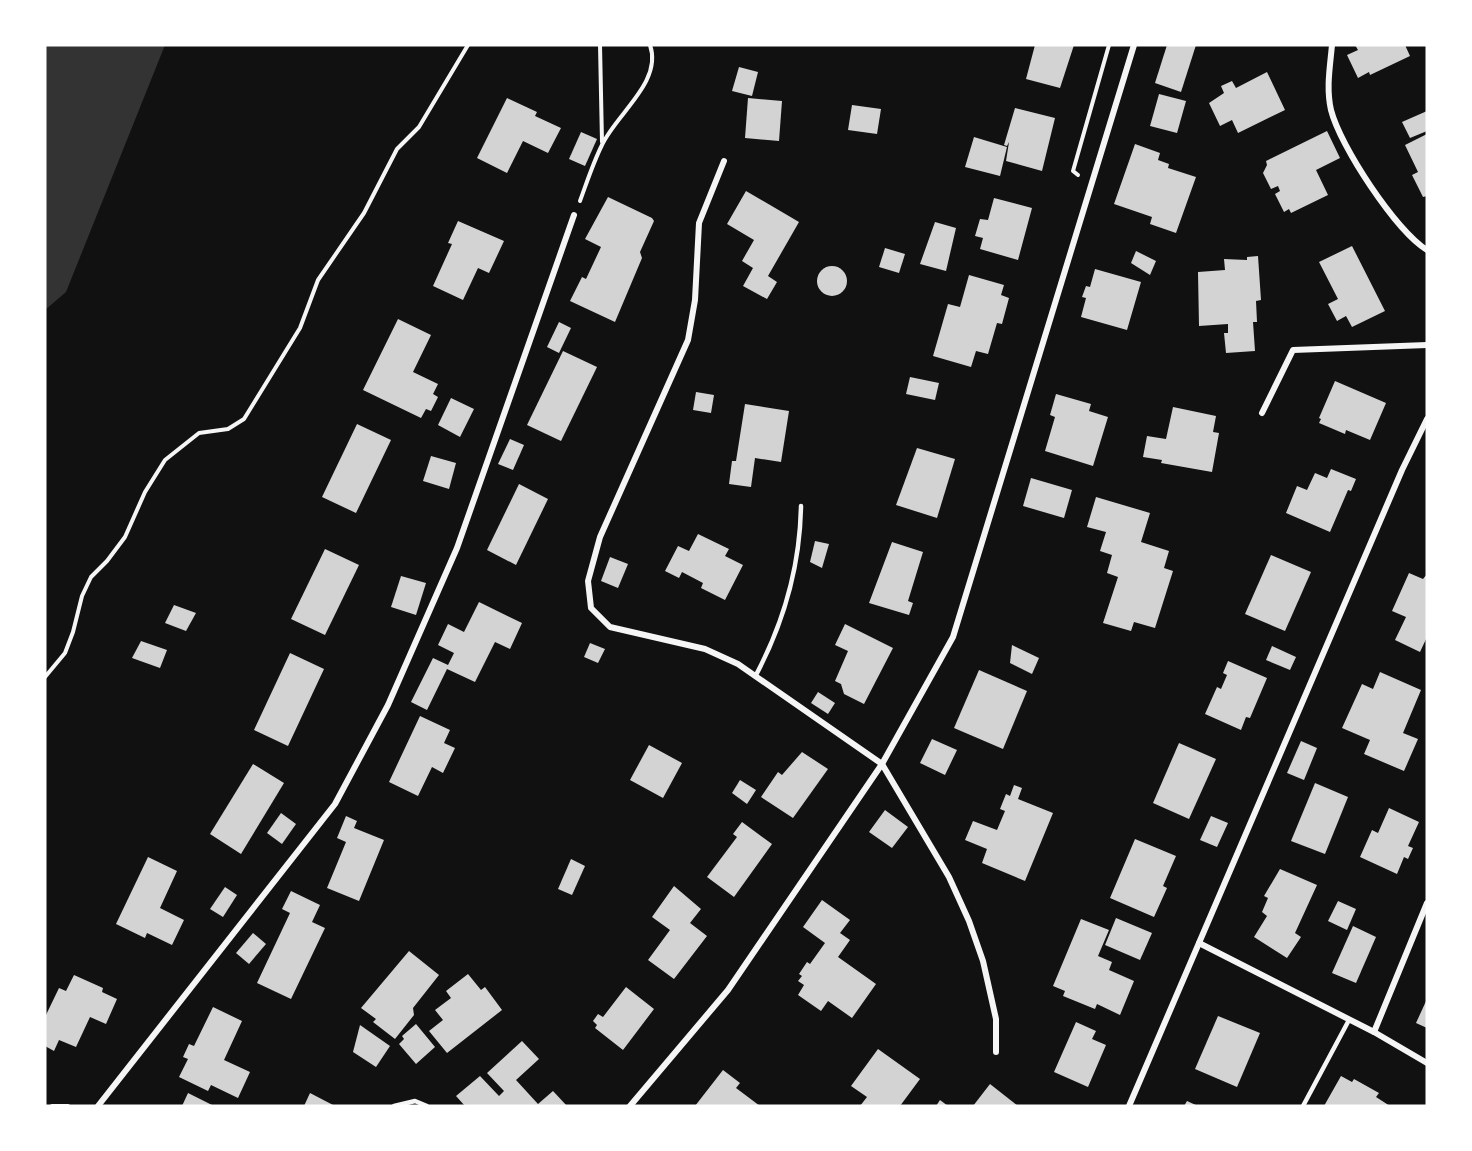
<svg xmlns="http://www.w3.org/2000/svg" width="1472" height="1151" viewBox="0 0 1472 1151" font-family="'Varela Round',sans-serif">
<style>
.water{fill:#333}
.building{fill:#d3d3d3}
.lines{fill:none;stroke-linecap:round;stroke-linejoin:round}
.path{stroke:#f5f5f5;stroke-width:4}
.service{stroke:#f5f5f5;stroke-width:4.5}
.minor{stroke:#f5f5f5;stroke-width:6}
</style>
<rect width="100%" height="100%" fill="#111"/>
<polygon class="water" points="45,45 165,45 66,292 45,310"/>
<g class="building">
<polygon points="1035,45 1074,45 1060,88 1026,79"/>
<polygon points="1167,45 1196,45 1181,92 1155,83"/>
<polygon points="1355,45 1405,45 1410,56 1370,75 1369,72 1358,78 1347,55 1358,50"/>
<polygon points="739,67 758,72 752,96 732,91"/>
<polygon points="1267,72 1285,110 1238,133 1232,120 1220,126 1209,103 1224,93 1221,86 1232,81 1236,88"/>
<polygon points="1159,94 1186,101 1177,133 1150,126"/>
<polygon points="507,98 537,112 535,116 561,128 548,153 523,141 507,173 477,158"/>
<polygon points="748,98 782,101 779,141 745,138"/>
<polygon points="852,105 881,109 877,134 848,130"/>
<polygon points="1015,108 1055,118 1042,171 1006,161 1009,142 1007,146 1004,145"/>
<polygon points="1427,111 1427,131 1410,138 1402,122"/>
<polygon points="1327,131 1340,158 1316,170 1328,195 1291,213 1289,209 1284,212 1275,194 1280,191 1278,186 1271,189 1263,173 1267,165 1266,161"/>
<polygon points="581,132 597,139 585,166 569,159"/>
<polygon points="1427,134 1427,196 1423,197 1412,175 1418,172 1405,145"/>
<polygon points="974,137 1007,147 1000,176 965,167"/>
<polygon points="1135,144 1160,153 1158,160 1169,164 1168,168 1196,177 1176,233 1150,224 1152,217 1114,204"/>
<polygon points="746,191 799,222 768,276 777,282 767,299 743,286 753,268 742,261 754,240 727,224"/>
<polygon points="608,197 652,218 654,221 640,252 642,258 615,322 570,301 582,277 586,279 601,247 585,239"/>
<polygon points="994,198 1032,208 1018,260 980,249 983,238 975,236 980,219 988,220"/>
<polygon points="458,221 504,241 489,273 478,268 463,300 433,286 452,244 448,243"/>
<polygon points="935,222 956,228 946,271 920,264"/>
<polygon points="1352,246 1385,311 1352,327 1346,316 1337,321 1328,304 1338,299 1319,262"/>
<polygon points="885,248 905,254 899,273 879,267"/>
<polygon points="1136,251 1156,261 1150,275 1131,263"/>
<polygon points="1258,256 1261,300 1256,301 1257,322 1253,322 1255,351 1226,353 1224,333 1228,333 1228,324 1199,326 1198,272 1225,270 1224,259 1247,260 1247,257"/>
<circle cx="832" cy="281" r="15"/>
<polygon points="1095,269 1141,282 1127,330 1081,317 1086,298 1082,297 1086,286 1090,287"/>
<polygon points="969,275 1004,285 1001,295 1009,298 1002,324 997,323 988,354 976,351 971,367 933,356 948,304 960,307"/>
<polygon points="398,319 431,335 413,372 438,384 433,394 438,397 431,411 426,409 421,418 363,390"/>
<polygon points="559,322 571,328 559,353 547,347"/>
<polygon points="563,351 597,367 561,441 527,425"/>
<polygon points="910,377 939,383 935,400 906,394"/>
<polygon points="1335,381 1386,403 1370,440 1346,430 1345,434 1319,423 1321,419 1319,418"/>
<polygon points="696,392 714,395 711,413 693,410"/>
<polygon points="1056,394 1091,404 1089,411 1108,417 1093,466 1045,451 1055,417 1050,415"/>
<polygon points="451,398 474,409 460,437 438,425"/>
<polygon points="745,404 789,411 781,462 755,458 751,487 729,484 732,461 736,461"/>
<polygon points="1173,407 1216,416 1213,432 1219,433 1212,472 1161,463 1162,460 1143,457 1147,436 1166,439"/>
<polygon points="357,424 391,440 356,513 322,497"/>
<polygon points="510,439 524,445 513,470 498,464"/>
<polygon points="917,448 955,459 937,518 896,505"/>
<polygon points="431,456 456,463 449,489 423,481"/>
<polygon points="1331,469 1356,479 1351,491 1348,490 1330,532 1286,513 1297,486 1307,490 1315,473 1327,478"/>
<polygon points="1031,478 1072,490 1064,518 1023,506"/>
<polygon points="519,484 548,499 516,565 487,550"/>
<polygon points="1096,497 1150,513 1141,542 1169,551 1164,568 1173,571 1155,628 1134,622 1131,631 1103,623 1118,577 1107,573 1112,555 1100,551 1106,532 1087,527"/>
<polygon points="698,534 729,549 725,556 743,565 725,600 701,588 703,583 682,572 679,578 665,571 678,546 689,551"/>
<polygon points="815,541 829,544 822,568 810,562"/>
<polygon points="892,542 923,552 908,601 913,603 909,615 869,603"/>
<polygon points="325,549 359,565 325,635 291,619"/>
<polygon points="1271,555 1311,572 1285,631 1245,614"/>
<polygon points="610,557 628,564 618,588 601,581"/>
<polygon points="1409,573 1423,579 1427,574 1427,637 1420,652 1395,640 1406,617 1392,611"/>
<polygon points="401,576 426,583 416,615 391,607"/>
<polygon points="479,602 522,623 510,649 495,642 475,682 447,669 427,710 411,702 433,658 448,665 454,653 438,645 448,624 464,632"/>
<polygon points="174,605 196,613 186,631 165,623"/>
<polygon points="845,624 893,648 864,704 844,694 841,684 835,681 848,651 835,645"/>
<polygon points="141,641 167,650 160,668 132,658"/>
<polygon points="590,643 605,649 598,663 584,657"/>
<polygon points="1012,645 1039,658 1032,674 1010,663"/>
<polygon points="1272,646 1296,657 1290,670 1266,660"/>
<polygon points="290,653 324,669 288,746 254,730"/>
<polygon points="1228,661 1267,678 1250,718 1246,717 1241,730 1205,714 1217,687 1221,689 1227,675 1223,673"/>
<polygon points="979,670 1027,691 1003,749 954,728"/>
<polygon points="1380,672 1421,690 1403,733 1418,739 1404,771 1364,754 1370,740 1342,728 1362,684 1373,689"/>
<polygon points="818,692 835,703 828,714 811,703"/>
<polygon points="420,716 450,730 444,743 455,748 443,773 432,767 418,796 389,782"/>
<polygon points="932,739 957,750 945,775 920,763"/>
<polygon points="1301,741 1317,748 1304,780 1287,773"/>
<polygon points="1179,743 1216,759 1189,819 1153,803"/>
<polygon points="649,745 682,763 663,798 630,780"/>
<polygon points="802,752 828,769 793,818 761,797 778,772 782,775"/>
<polygon points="253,764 284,783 241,854 210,834"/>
<polygon points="740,780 756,790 747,804 732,793"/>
<polygon points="1315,783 1348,797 1325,854 1291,841"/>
<polygon points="1014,785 1022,788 1018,799 1053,813 1025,881 982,863 987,849 965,840 973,821 997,830 1005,811 1000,809 1006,794 1010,796"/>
<polygon points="1389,808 1419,822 1408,846 1413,848 1408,859 1404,857 1397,874 1360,857 1372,830 1378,833"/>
<polygon points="885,810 908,827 892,848 869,832"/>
<polygon points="281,813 296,824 282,844 267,833"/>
<polygon points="346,816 357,821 354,828 384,840 359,901 327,888 346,842 337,838"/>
<polygon points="1211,816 1228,823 1217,847 1200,840"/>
<polygon points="742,822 772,844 734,897 707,877 737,837 733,834"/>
<polygon points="1135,839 1176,856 1163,886 1167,888 1154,917 1110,898"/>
<polygon points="148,857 177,871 160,908 184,920 172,945 147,933 145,938 116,924"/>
<polygon points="571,859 585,866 572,895 558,889"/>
<polygon points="1280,869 1317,885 1295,933 1301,937 1287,958 1254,937 1267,916 1262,912 1268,898 1264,896"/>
<polygon points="674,886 701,909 690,923 707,936 674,979 648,960 670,930 652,917"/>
<polygon points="225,887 237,895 223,917 210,909"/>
<polygon points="291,891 320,905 312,922 325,928 291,999 257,983 290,913 282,909"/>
<polygon points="822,900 850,920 840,933 850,940 838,957 876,984 852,1018 828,1001 821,1011 798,995 804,985 798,981 802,976 799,974 807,962 810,964 825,943 803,927"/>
<polygon points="1338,901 1356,909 1347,930 1328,921"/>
<polygon points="1116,918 1152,933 1140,960 1105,945"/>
<polygon points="1081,919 1109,930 1098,956 1112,962 1109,970 1134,981 1120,1015 1097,1004 1095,1009 1063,996 1065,991 1053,986"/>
<polygon points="1353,926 1376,937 1356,983 1332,973"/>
<polygon points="253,933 266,944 249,964 236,953"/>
<polygon points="409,951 439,975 413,1008 414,1015 395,1039 373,1022 376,1019 361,1008"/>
<polygon points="468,974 481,990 485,987 502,1010 447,1053 429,1031 443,1020 435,1010 451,998 446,991"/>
<polygon points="74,975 103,988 102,992 117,999 106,1024 90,1017 76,1047 59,1040 54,1051 45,1046 45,1017 59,988 66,991"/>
<polygon points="626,987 654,1009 623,1050 595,1028 597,1025 593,1021 598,1014 603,1017"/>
<polygon points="1427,999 1427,1028 1416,1023"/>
<polygon points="213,1007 242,1021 224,1060 250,1072 238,1098 211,1085 208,1091 179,1077 188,1059 183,1057 189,1044 194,1046"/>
<polygon points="1218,1016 1260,1033 1237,1087 1195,1069"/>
<polygon points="1076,1022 1096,1031 1092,1039 1106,1045 1088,1087 1054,1072"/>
<polygon points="416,1024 435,1047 416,1064 399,1044 404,1039 402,1036"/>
<polygon points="360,1025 390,1046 376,1067 353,1052"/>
<polygon points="522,1041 539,1059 516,1080 538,1104 553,1091 567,1106 465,1106 456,1096 480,1076 499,1096 504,1091 487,1073"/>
<polygon points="878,1049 920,1079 900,1106 860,1106 867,1097 851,1086"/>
<polygon points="723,1070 740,1083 736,1088 760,1106 695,1106"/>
<polygon points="1341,1076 1352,1082 1354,1079 1379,1093 1376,1097 1390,1106 1324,1106"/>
<polygon points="990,1084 1018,1106 973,1106"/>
<polygon points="188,1093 214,1106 182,1106"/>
<polygon points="310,1093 335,1106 304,1106"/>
<polygon points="940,1100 948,1106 936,1106"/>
<polygon points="1187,1101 1198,1106 1184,1106"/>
</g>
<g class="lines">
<g class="path">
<polyline points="600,45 602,142"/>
<polyline points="1078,175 1073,171 1109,45"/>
<path d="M580 201C587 182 593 163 602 145 616 114 663 82 650 45"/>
<polyline points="45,677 65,653 73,632 82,596 91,577 107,561 125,537 145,492 165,460 199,433 228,429 244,419 300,328 318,280 364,213 397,149 419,127 468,45"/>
<polyline points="52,1106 68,1106"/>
</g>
<g class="service">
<path d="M756 675C784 622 800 566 801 506"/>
<polyline points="394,1106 415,1101 427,1106"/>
<polyline points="1303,1106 1349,1020"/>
</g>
<g class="minor">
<path d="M1332 45C1330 67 1326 88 1331 110 1340 146 1396 231 1427 250"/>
<polyline points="724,161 699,223 695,300 688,340 600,537 588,581 591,608 610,627 705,649 738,664 882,764 949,877 969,921 983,961 996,1019 996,1052"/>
<polyline points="1262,413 1293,350 1427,345"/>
<polyline points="1199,943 1374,1032 1427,1063"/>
<polyline points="1374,1032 1427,903"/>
<polyline points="98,1106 335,804 388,705 457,548 574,215"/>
<polyline points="630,1106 728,990 882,764 953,637 1134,45"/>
<polyline points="1129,1106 1402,470 1427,419"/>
</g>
</g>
<rect width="1472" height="1151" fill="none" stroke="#ffffff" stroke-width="93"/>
</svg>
